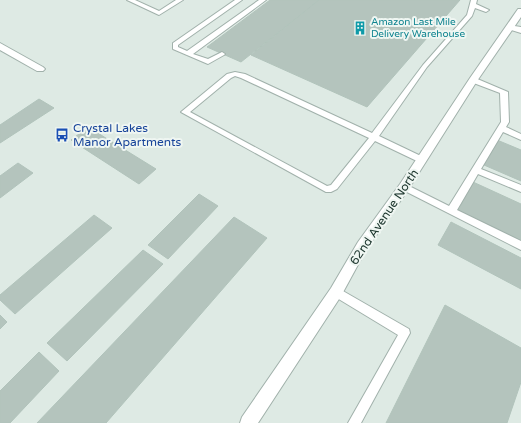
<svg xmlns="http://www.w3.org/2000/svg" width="521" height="423" viewBox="0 0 521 423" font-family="'Varela Round',sans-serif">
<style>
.building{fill:#b4c4bd;stroke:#b1c3bb}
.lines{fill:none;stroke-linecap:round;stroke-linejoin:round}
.service-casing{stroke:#a1b1ab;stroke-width:2}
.minor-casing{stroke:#a1b1ab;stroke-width:2}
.tertiary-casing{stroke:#a1b1ab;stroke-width:2}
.service{fill:#fff;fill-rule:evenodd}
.minor{fill:#fff;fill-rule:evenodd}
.tertiary{fill:#fff;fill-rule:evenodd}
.labels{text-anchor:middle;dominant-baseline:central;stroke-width:4;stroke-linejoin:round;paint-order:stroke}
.far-culture-label{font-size:10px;fill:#0d838f;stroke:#eff6f2;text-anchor:start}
.transit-label{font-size:12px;fill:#164399;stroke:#eff6f2;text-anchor:start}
.street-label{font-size:12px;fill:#203931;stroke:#eff6f2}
</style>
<rect width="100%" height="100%" fill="#deeae4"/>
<g class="building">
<polygon points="270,0 319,0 241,62 207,47"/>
<polygon points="319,0 460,0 367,107 251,55"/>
<polygon points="39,99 54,108 0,143 0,125"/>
<polygon points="88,127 156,169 139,184 71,140"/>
<polygon points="497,140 521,150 521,181 484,165"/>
<polygon points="18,163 33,173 0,198 0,176"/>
<polygon points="473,182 521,204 521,241 458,211"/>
<polygon points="199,194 218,206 168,259 148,245"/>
<polygon points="94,215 112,228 15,314 0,300 0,295"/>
<polygon points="234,217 267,238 106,423 37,423"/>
<polygon points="451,222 521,258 521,289 438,245"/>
<polygon points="143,250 163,264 67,361 47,343"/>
<polygon points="445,305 521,348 521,382 507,423 386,423"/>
<polygon points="0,315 7,322 0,329"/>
<polygon points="39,352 59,371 10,423 0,423 0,391"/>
</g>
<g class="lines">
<g class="service-casing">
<g id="service">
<polygon points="127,0 135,0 159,11 176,0 183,0 159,15"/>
<polygon points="235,0 242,0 178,45 178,47 187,51 259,0 266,0 193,54 208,59 222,52 225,54 224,55 208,64 173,49 173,43"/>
<path d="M471 0H477L476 4 489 10 486 12 475 8 472 16 427 67 379 136 425 158 426 160 425 162H419L375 141 337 189 331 192H326L181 112 227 74 235 72 245 74 372 133 423 65 467 15ZM235 76 241 78 369 138 331 185 327 186 190 112 231 78Z"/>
<polygon points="471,78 475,78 508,92 509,122 506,127 521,134 521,140 503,132 481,169 521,185 521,192 478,174 457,210 521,241 521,250 401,189 400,187 401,185 407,185 449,206 501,122 500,93 471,82"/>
<polygon points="336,287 409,329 410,333 361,423 348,423 398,335 332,295 331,292 332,289"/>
</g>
</g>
<g class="minor-casing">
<g id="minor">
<polygon points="508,25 521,27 521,33 508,29 507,27"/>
<polygon points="0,43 43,67 45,69 43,71 37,71 0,50"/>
</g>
</g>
<g class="tertiary-casing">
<polygon id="tertiary" points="518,9 521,9 521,17 477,81 408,190 366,250 341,296 258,423 240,423 242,417 331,288 358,242 400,184 470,78"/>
</g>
<use href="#service" class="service"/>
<use href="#minor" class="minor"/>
<use href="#tertiary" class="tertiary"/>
</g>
<defs>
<g id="building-bare" transform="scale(1.08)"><path d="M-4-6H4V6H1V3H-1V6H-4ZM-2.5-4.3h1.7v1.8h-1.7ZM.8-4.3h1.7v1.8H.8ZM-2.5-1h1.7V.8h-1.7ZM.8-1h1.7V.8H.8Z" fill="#0f9aa8" stroke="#eff6f2" stroke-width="2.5" paint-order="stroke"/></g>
<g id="bus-bare" transform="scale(1.08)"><path d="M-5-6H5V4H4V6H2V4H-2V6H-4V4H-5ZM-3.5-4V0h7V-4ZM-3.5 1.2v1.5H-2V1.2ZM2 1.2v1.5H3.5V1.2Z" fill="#1a4fb4" stroke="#eff6f2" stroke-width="2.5" paint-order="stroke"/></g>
</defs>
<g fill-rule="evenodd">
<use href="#building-bare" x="360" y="28"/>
<use href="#bus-bare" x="62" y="135"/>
</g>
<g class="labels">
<g class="far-culture-label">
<text x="371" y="22">Amazon Last Mile<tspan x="371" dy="12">Delivery Warehouse</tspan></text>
</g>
<g class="transit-label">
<text x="73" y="128">Crystal Lakes<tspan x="73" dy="14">Manor Apartments</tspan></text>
</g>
<g class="street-label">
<text transform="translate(384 217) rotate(-56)">62nd Avenue North</text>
</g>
</g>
</svg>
